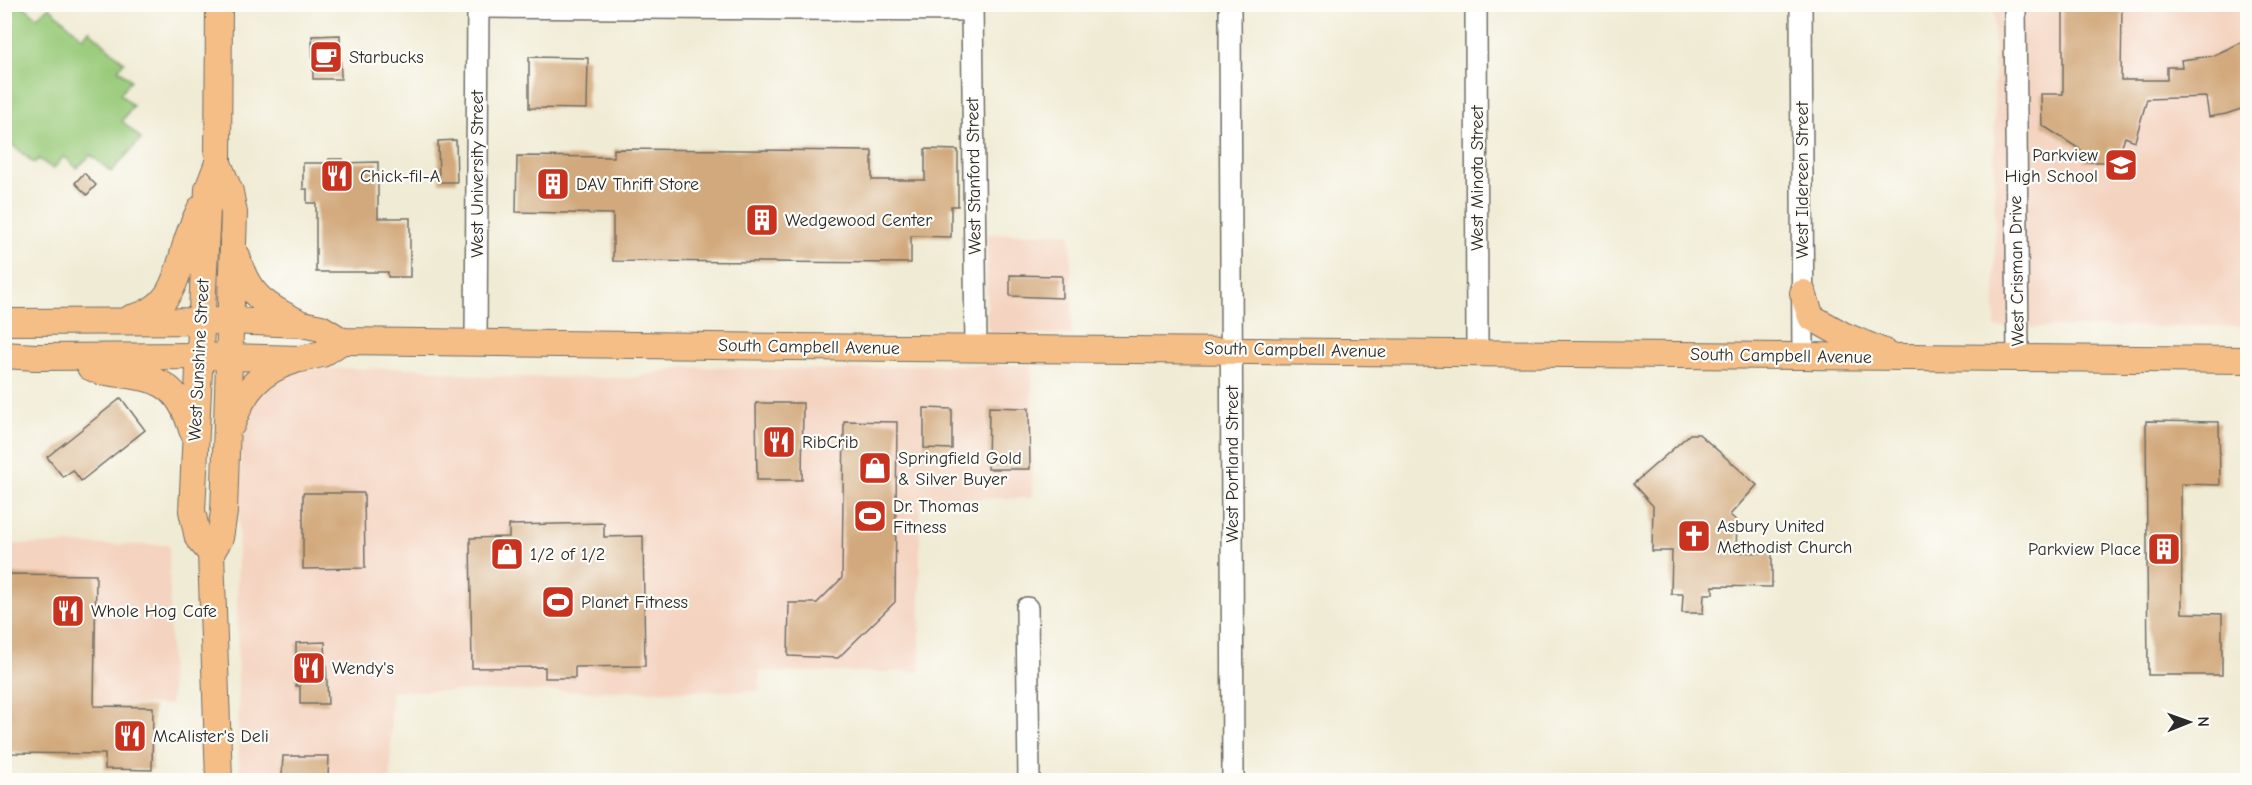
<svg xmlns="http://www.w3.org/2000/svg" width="2252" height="785" viewBox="0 0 2252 785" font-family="'Comic Neue',sans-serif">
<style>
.built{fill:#f4d3c0}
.green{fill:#9acb7a;stroke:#627b52;stroke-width:1.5}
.building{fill:#d2a97c}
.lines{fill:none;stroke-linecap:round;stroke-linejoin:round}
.minor-casing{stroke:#706e66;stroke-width:24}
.major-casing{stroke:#706e66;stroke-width:28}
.minor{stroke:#fff;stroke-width:21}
.major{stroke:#f5be86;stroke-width:26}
.labels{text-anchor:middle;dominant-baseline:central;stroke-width:4.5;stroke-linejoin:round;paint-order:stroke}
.poi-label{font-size:18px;fill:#2b2b2b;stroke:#fdfcf7;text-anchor:start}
.street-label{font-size:18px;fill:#2b2b2b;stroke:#fdfcf7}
</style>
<rect width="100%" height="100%" fill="#fdfcf7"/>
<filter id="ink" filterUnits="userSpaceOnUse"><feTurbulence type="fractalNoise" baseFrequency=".0167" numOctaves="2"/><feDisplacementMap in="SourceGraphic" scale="12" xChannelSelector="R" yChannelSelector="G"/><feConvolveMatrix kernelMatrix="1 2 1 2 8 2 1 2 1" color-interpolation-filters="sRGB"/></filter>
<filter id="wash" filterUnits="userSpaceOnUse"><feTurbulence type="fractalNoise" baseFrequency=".008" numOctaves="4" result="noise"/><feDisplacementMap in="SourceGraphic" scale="24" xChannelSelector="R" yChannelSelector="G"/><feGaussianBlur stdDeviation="1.35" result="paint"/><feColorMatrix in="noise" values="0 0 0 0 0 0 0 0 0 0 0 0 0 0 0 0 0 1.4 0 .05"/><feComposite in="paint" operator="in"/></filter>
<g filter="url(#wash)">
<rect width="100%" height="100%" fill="#f0ebd4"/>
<g class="built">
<polygon points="1994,5 2247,5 2247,326 1995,328"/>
<polygon points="1071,233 1072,335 991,333 987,326 987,234"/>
<polygon points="920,365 1032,365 1032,498 920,499 920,672 760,672 759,691 391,691 391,780 239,780 237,593 241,445 249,404 288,369 418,368 484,377 631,378 684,367 843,370"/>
<polygon points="5,544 169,545 171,705 5,705"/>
</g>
<polygon class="green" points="4,5 22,5 37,17 49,7 83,38 89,30 124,62 118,69 131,80 120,94 133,106 122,121 141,139 111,172 91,155 77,168 64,156 53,169 39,159 34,163 5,139"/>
<g id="blocks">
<g class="building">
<polygon points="2063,4 2122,4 2121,80 2167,80 2167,67 2182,67 2181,60 2212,56 2247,40 2247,107 2226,114 2209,117 2206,97 2147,99 2135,141 2125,137 2121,150 2110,147 2105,162 2084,162 2084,152 2042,125 2041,94 2063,94"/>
<polygon points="340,35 341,79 313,79 312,36"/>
<polygon points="529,57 588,58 587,109 529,108"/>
<polygon points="456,140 457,182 439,182 438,141"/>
<polygon points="614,149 872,151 872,180 925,180 925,149 958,150 958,206 951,206 951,237 911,236 911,263 613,261 613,214 516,212 517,156 614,157"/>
<polygon points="329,159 343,159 343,163 378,162 378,218 410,218 410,277 388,277 388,272 316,272 316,203 307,203 307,189 303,189 303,163 329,163"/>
<polygon points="84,173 96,185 87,195 75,183"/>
<polygon points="1010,275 1062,276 1062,298 1010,296"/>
<polygon points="121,398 145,430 81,481 73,470 63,477 47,457"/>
<polygon points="756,403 803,403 802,480 757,480"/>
<polygon points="989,407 1029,408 1030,469 988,469"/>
<polygon points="924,408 952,409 952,449 924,448"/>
<polygon points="844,421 897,422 895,602 838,658 788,656 789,603 817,603 842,578"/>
<polygon points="2146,421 2219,422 2220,485 2181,484 2182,613 2222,614 2222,675 2148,675"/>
<polygon points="1690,434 1699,434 1757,485 1730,515 1737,521 1736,552 1772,553 1772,587 1713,586 1713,594 1704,594 1703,613 1682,613 1683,594 1671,594 1672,551 1652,551 1653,506 1633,484"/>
<polygon points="303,493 364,493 365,568 303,569"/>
<polygon points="604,523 604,537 643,536 645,666 575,667 575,678 545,678 545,667 472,668 470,538 509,537 509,525"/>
<polygon points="4,574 96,575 94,706 153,707 152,770 105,769 105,754 4,753"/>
<polygon points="325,642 328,704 300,704 300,686 296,686 296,643"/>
<polygon points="283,756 329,756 328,776 282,775"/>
</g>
</g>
</g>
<g filter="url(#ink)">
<use href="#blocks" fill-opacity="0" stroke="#706e66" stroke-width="1.5"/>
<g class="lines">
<g class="minor-casing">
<g id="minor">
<polyline points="972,4 976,348"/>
<polyline points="1230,4 1233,780"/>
<polyline points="1476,4 1477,352"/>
<polyline points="1801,4 1803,356"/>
<polyline points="2015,4 2018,358"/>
<polyline points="478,7 972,10"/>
<polyline points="476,343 478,4"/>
<polyline points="1027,608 1029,780"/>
</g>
</g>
<g class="major-casing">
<g id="major">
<polyline points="218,163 230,192 234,213 224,512 220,538 211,553 219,780"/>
<path d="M237 256C246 293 264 305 296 321"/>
<polyline points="1803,293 1811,317 1843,335 1884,352"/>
<path d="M131 318C172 309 176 278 186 244 189 232 195 220 200 209"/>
<polyline points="4,322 230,321 302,324 321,328 342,341 789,347 2248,360"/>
<polyline points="4,355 35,357 199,356 301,359 322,354 342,341"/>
<path d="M90 367 99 371C148 379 176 373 192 430"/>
<path d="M232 424C243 392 259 371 293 361"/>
<polyline points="211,553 198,538 192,511 208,189 218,163 219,4"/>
</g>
</g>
<use href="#minor" class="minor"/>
<use href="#major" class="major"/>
</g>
</g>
<defs>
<g id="cafe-square" transform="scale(1.725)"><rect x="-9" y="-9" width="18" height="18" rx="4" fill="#c8321e" stroke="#fdfcf7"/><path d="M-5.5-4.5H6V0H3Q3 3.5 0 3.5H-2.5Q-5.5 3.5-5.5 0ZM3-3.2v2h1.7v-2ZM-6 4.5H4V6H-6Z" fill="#fff"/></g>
<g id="school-square" transform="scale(1.725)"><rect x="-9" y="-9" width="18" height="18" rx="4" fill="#c8321e" stroke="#fdfcf7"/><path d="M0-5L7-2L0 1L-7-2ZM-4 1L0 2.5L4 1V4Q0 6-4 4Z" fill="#fff"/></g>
<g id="restaurant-square" transform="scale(1.725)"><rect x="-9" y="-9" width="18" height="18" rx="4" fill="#c8321e" stroke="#fdfcf7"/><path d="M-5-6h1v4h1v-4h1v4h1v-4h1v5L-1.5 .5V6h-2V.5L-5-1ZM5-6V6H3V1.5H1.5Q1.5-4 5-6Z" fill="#fff"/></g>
<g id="building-square" transform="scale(1.725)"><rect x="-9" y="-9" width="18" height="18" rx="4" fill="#c8321e" stroke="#fdfcf7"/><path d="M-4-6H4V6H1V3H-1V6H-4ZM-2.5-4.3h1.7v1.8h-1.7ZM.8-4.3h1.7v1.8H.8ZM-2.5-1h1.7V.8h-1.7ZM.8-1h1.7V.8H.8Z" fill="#fff"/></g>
<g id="shop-square" transform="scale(1.725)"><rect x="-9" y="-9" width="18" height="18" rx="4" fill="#c8321e" stroke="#fdfcf7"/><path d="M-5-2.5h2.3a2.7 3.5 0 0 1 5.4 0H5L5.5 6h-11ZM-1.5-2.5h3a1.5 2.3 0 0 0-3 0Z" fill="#fff"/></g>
<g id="stadium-square" transform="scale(1.725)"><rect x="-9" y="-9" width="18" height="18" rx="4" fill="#c8321e" stroke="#fdfcf7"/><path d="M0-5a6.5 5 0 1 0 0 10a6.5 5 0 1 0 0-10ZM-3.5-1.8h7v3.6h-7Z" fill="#fff"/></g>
<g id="church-square" transform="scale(1.725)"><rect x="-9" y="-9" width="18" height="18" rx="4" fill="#c8321e" stroke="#fdfcf7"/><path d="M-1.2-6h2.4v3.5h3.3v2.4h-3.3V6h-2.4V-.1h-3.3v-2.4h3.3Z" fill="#fff"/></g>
</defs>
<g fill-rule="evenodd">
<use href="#cafe-square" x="326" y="57"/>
<use href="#school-square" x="2121" y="165"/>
<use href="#restaurant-square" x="337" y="176"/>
<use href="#building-square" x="553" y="184"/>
<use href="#building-square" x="762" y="220"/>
<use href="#restaurant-square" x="779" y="442"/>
<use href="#shop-square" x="875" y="468"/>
<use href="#stadium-square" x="870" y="516"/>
<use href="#church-square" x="1694" y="536"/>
<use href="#building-square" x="2164" y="549"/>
<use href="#shop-square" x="507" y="554"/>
<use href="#stadium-square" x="558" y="602"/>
<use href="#restaurant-square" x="68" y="611"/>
<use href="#restaurant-square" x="309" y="668"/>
<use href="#restaurant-square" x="130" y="736"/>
</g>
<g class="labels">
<g class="poi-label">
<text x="349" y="57">Starbucks</text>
<text x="2098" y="155" text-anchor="end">Parkview<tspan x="2098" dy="21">High School</tspan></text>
<text x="360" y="176">Chick-fil-A</text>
<text x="576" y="184">DAV Thrift Store</text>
<text x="785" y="220">Wedgewood Center</text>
<text x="802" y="442">RibCrib</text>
<text x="898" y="458">Springfield Gold<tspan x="898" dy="21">&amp; Silver Buyer</tspan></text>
<text x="893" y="506">Dr. Thomas<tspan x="893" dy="21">Fitness</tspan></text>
<text x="1717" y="526">Asbury United<tspan x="1717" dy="21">Methodist Church</tspan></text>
<text x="2141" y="549" text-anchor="end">Parkview Place</text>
<text x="530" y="554">1/2 of 1/2</text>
<text x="581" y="602">Planet Fitness</text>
<text x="91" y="611">Whole Hog Cafe</text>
<text x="332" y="668">Wendy's</text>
<text x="153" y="736">McAlister's Deli</text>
</g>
<g class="street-label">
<text transform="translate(477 174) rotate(-90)">West University Street</text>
<text transform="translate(974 176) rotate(-91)">West Stanford Street</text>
<text transform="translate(1477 178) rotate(-90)">West Minota Street</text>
<text transform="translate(1802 180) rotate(-90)">West Ildereen Street</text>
<text transform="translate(2017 271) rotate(-91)">West Crisman Drive</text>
<text transform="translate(809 347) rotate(1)">South Campbell Avenue</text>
<text transform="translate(1295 350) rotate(1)">South Campbell Avenue</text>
<text transform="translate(1781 356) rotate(1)">South Campbell Avenue</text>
<text transform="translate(199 360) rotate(-87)">West Sunshine Street</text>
<text transform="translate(1232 464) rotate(-90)">West Portland Street</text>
</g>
</g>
<rect width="2252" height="785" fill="none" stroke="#fdfcf7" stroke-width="24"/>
<g transform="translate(2189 722) rotate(89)" stroke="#fdfcf7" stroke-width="4.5" paint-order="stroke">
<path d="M0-4.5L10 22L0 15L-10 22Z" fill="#2b2b2b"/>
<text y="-9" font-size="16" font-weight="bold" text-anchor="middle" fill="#2b2b2b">N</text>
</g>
</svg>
